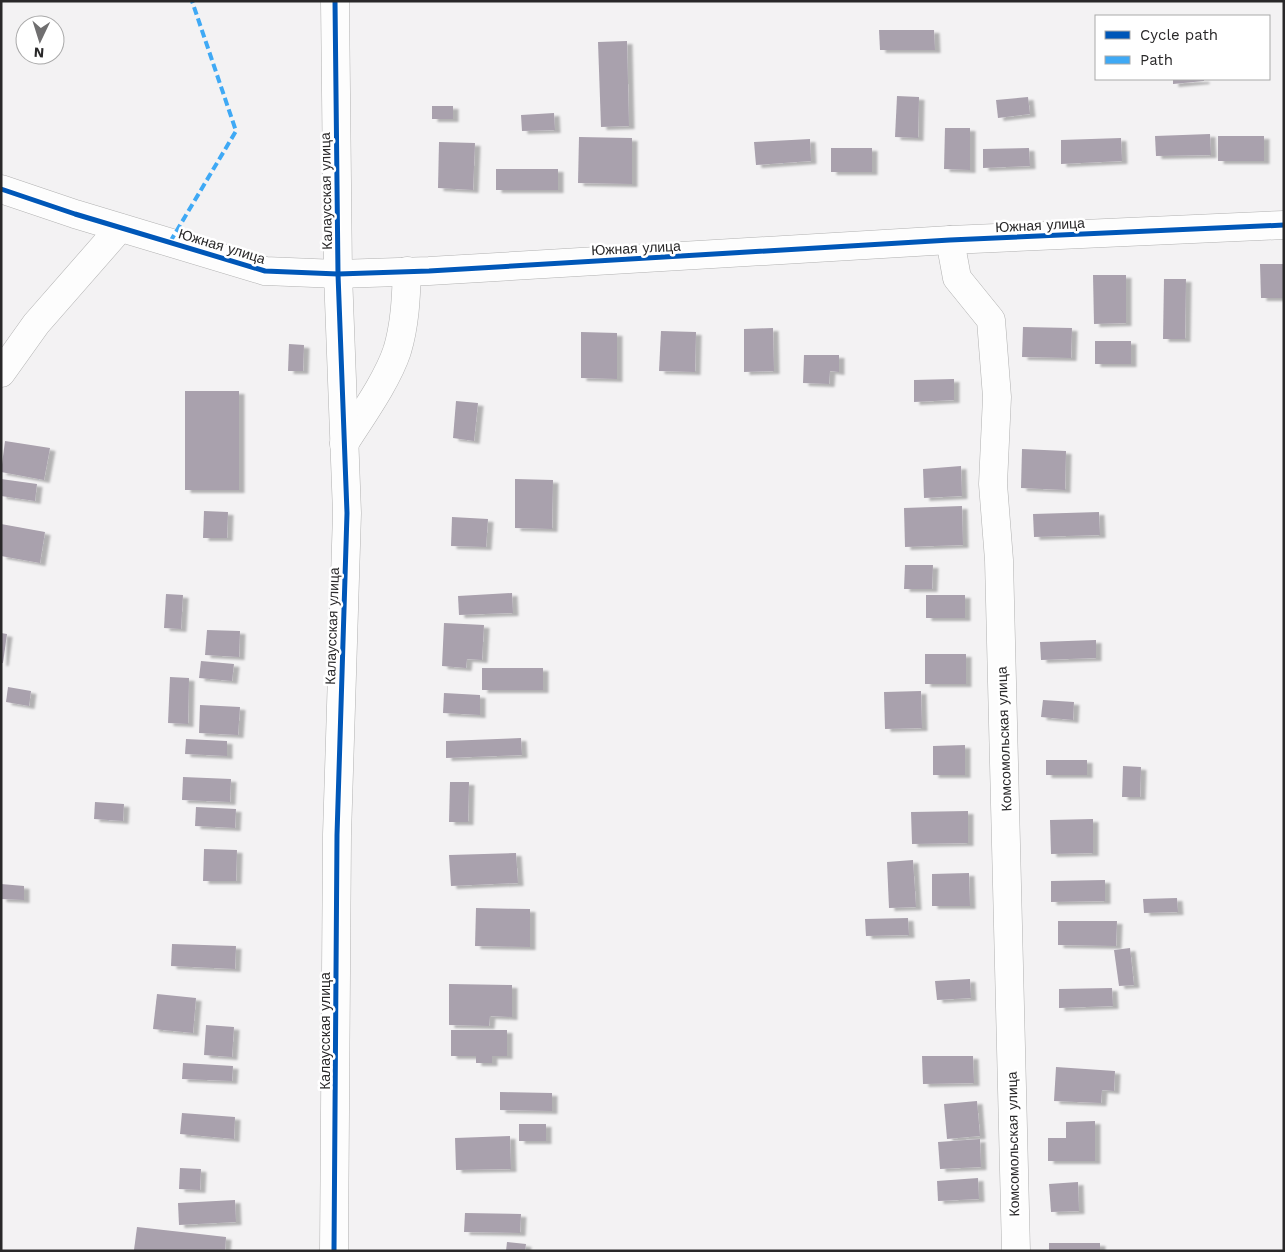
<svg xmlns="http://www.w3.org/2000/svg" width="1285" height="1252" viewBox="0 0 1285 1252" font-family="'Work Sans',sans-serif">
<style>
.building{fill:#a9a1ad;filter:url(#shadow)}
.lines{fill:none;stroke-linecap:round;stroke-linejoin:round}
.minor-casing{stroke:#b1b1b1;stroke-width:29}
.minor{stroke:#fdfdfd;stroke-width:28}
.quiet{stroke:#3fa9f5;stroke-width:4;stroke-dasharray:8 4;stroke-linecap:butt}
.cycleway-casing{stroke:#fff;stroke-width:8}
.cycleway{stroke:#0057b8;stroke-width:5}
.labels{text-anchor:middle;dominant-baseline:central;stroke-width:5;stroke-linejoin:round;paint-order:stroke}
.street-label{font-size:14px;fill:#292829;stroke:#fff}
</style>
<defs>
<filter id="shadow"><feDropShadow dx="5.5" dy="3" stdDeviation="1" flood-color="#0004"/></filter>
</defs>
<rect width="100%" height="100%" fill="#f3f2f3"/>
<g class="building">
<polygon points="879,30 934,30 935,50 880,50"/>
<polygon points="627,41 629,126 601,127 598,42"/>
<polygon points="1173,79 1204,79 1204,81 1173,84"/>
<polygon points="897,96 919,97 918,138 895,137"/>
<polygon points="1028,97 1030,114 998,118 996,100"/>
<rect x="432" y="106" width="21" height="13"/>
<polygon points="554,113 555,130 522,131 521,115"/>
<polygon points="945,128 970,128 970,170 944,169"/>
<polygon points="1210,134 1211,155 1156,156 1155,136"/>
<rect x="1218" y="136" width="46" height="25"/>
<polygon points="579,137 632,138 632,184 578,183"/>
<polygon points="1121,138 1122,161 1061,164 1061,140"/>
<polygon points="810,139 811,161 756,165 754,142"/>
<polygon points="439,142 475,143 473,190 438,188"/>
<rect x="831" y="148" width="41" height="24"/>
<polygon points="1029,148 1030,166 983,168 983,149"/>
<rect x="496" y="169" width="62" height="21"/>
<polygon points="1260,264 1284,264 1284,298 1261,298"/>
<polygon points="1093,275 1126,275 1126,323 1094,324"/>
<polygon points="1164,279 1186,279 1185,339 1163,339"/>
<polygon points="1023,327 1072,328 1071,358 1022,357"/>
<polygon points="773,328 774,371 744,372 744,329"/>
<polygon points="661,331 696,332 695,372 659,371"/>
<polygon points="581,332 617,333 617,379 581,378"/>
<rect x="1095" y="341" width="36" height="23"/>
<polygon points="289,344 304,345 303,371 288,371"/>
<polygon points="804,355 839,355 839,372 830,371 829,384 803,383"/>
<polygon points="954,379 954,400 914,402 914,380"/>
<rect x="185" y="391" width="54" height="99"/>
<polygon points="456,401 478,403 474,441 453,438"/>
<polygon points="5,441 50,448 44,480 1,472"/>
<polygon points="1022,449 1066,451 1065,490 1021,488"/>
<polygon points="961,466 962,496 924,498 923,469"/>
<polygon points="1,479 37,484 35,501 1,496"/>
<polygon points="515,479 553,480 552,529 515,528"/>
<polygon points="962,506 963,545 905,547 904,508"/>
<polygon points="204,511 228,512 227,538 203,538"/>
<polygon points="1099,512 1100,535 1034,537 1033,514"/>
<polygon points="452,517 488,519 486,547 451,546"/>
<polygon points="1,524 45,532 40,563 1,556"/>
<polygon points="905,565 933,565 932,589 904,589"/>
<polygon points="512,593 513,613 459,615 458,596"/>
<polygon points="166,594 183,595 181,629 164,628"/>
<rect x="926" y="595" width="39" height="23"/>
<polygon points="444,623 484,625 482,660 467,659 466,668 442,666"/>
<polygon points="207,630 240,631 239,657 205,655"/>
<polygon points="1,633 7,634 3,663 1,663"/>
<polygon points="1096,640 1096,658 1041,660 1040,642"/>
<rect x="925" y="654" width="41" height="30"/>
<polygon points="201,661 234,664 232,681 199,678"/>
<rect x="482" y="668" width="61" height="22"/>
<polygon points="170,677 189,678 188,724 168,723"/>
<polygon points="8,687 31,691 29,706 6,702"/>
<polygon points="921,691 922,728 885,729 884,692"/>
<polygon points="444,693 480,695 480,715 443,713"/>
<polygon points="1043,700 1074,702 1073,720 1041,717"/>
<polygon points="200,705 240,707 238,735 199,733"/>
<polygon points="521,738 522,755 446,758 446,741"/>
<polygon points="186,739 227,741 227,756 185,754"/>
<polygon points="965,745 965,775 933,775 933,746"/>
<rect x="1046" y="760" width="41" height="15"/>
<polygon points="1123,766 1141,767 1140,797 1122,797"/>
<polygon points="183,777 231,779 230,802 182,800"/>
<polygon points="450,782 469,782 468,822 449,822"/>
<polygon points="95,802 124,804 123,821 94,819"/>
<polygon points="196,807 236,809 235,828 195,826"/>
<polygon points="968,811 968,843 912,844 911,812"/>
<polygon points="1093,819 1093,853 1051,854 1050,820"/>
<polygon points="204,849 237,850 236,881 203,881"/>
<polygon points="516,853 518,883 451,886 449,855"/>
<polygon points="913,860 916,907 889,908 887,862"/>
<polygon points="969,873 970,906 932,906 932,874"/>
<polygon points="1105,880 1105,901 1051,902 1051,881"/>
<polygon points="1,884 24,886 24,900 1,899"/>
<polygon points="1177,898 1178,912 1144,913 1143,899"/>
<polygon points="476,908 530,909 530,947 475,946"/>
<polygon points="908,918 909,935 866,936 865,919"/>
<polygon points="1058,921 1117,921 1116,946 1058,945"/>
<polygon points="172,944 236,946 235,969 171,966"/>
<polygon points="1130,948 1134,985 1119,986 1114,950"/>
<polygon points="970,979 971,998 937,1000 935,981"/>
<polygon points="449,984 512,985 512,1017 490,1016 489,1026 449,1025"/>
<polygon points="1112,988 1113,1006 1059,1008 1059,989"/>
<polygon points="157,994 196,998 193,1033 153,1029"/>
<polygon points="206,1025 234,1027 232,1057 204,1055"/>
<polygon points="451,1030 507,1030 507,1056 492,1056 492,1063 476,1063 476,1056 451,1056"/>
<polygon points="922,1056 973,1056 974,1083 923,1084"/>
<polygon points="183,1063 233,1066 232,1081 182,1079"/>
<polygon points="1056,1067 1115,1071 1114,1091 1102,1090 1101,1103 1054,1101"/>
<polygon points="500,1092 552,1093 552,1111 500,1110"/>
<polygon points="977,1101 980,1136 947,1139 944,1104"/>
<polygon points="182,1113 235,1117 234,1139 180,1134"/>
<polygon points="1095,1121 1095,1161 1048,1161 1048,1138 1066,1138 1066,1122"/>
<rect x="519" y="1124" width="27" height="17"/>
<polygon points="510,1136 511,1169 456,1170 455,1138"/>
<polygon points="980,1139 981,1167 940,1169 938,1142"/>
<polygon points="180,1168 201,1169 200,1190 179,1189"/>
<polygon points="978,1178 979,1199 938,1201 937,1181"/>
<polygon points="1078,1182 1079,1211 1051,1212 1049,1184"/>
<polygon points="235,1200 236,1222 179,1225 178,1203"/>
<polygon points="465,1213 521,1214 520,1233 464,1232"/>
<polygon points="137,1227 226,1237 225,1251 134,1250"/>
<polygon points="507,1242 526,1244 525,1251 506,1251"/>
<rect x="1049" y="1243" width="51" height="8"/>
</g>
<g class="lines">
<g class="minor-casing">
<g id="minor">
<polyline points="1,189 75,214 265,271 338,274 429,271 950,240 1284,225"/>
<polyline points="950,240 957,278 991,320 997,397 993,484 999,560 1016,1251"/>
<polyline points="1,373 36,324 120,228"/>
<path d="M344 444C361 417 387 381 397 351 405 325 406 298 407 271"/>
<polyline points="334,1251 337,835 347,513 338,274 335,1"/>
</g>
</g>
<use href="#minor" class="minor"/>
<polyline class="quiet" points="170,242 236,131 192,1"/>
<g class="cycleway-casing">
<g id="cycleway">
<polyline points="1,189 75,214 265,271 338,274 429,271 950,240 1284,225"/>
<polyline points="334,1251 337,835 347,513 338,274 335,1"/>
</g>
</g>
<use href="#cycleway" class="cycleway"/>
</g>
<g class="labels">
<g class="street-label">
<text transform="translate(326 191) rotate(-91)">Калаусская улица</text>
<text transform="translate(1040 225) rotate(-3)">Южная улица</text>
<text transform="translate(222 246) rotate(17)">Южная улица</text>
<text transform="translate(636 248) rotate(-3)">Южная улица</text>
<text transform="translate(332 626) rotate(-88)">Калаусская улица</text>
<text transform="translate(1004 739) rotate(-92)">Комсомольская улица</text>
<text transform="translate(325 1031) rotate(-90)">Калаусская улица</text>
<text transform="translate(1013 1144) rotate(-91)">Комсомольская улица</text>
</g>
</g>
<rect width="1285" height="1252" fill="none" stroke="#292829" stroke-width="5"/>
<rect x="1095" y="15" width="175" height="65" fill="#ffffff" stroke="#a9a9a9"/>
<rect x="1105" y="31" width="25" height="8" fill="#0057b8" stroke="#a9a9a9"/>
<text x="1140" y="40" font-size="15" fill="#292829">Cycle path</text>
<rect x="1105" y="56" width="25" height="8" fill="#3fa9f5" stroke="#a9a9a9"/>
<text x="1140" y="65" font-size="15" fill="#292829">Path</text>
<g transform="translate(40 40) rotate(184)"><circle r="24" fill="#ffffff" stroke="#a9a9a9"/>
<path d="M0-4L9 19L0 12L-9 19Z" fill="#706f70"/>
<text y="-8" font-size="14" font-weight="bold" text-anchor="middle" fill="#292829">N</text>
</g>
</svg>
